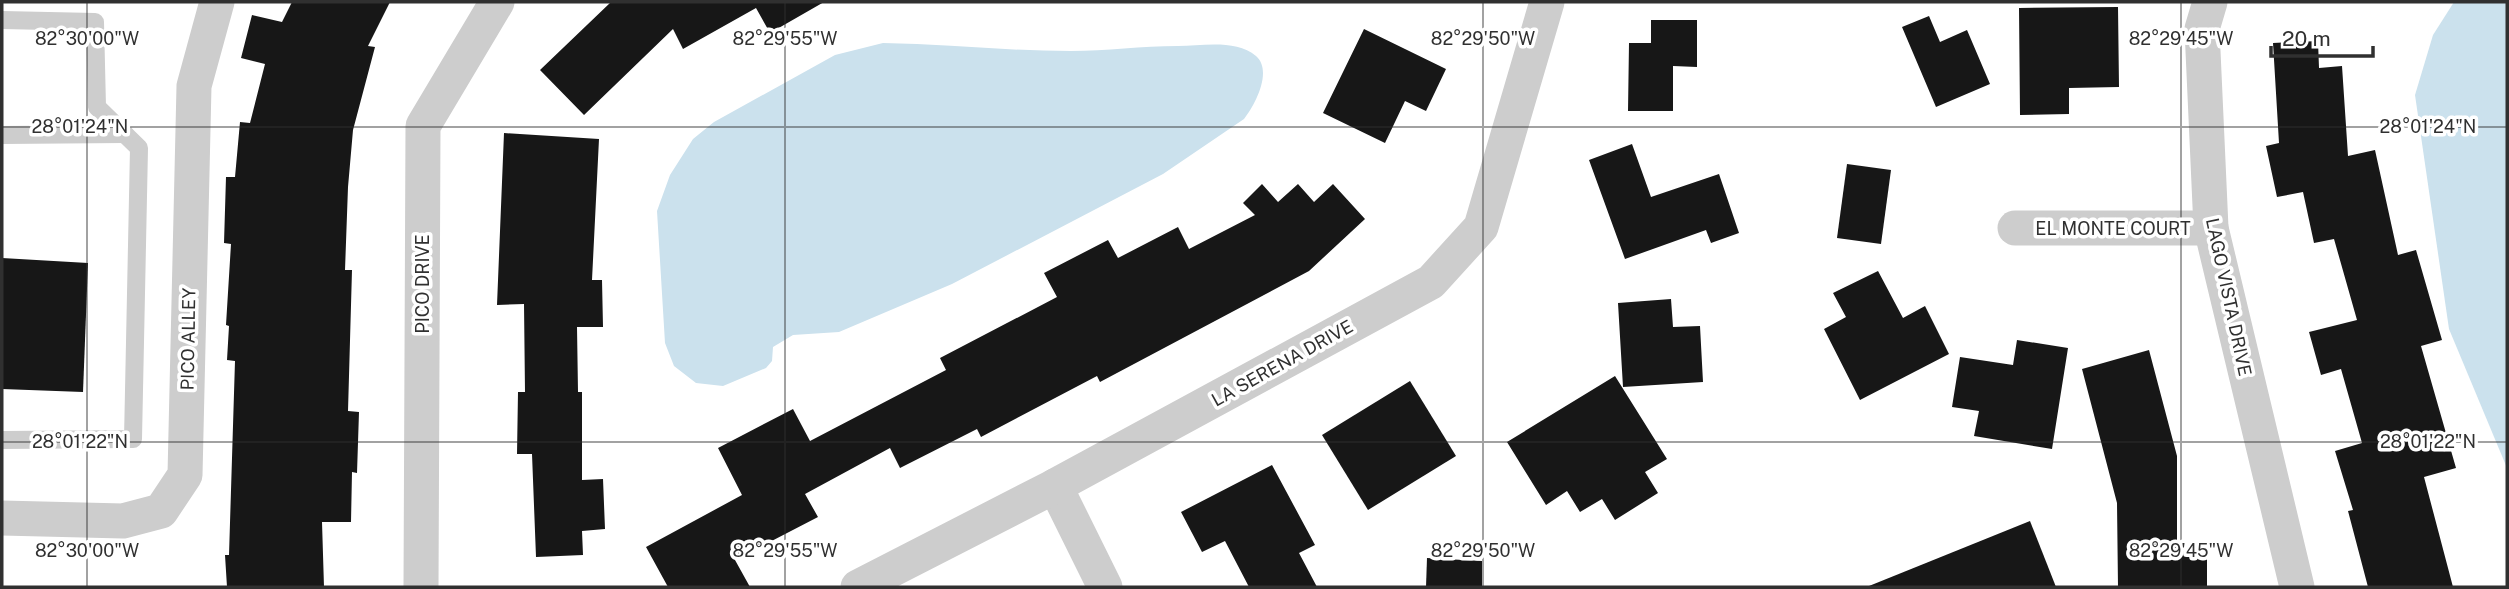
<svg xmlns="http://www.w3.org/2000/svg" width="2509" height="589" viewBox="0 0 2509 589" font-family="'Public Sans',sans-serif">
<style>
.water{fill:#cbe1ed}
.building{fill:#171717}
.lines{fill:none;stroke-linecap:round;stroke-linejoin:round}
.service{stroke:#cdcdcd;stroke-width:18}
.minor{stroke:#cdcdcd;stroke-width:35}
.ticks{fill:none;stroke:#303030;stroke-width:2;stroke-opacity:0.45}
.labels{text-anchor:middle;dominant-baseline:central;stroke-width:7;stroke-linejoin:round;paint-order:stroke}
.street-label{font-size:18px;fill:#303030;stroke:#fff}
.ticks-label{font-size:18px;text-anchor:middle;fill:#303030;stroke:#fff;stroke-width:7;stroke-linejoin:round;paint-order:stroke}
</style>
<rect width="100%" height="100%" fill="#fff"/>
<g class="water">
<polygon points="2454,2 2507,2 2507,468 2449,329 2415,95 2433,35"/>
<path d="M883 43C946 44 1008 51 1071 51 1106 51 1142 46 1178 46 1202 46 1236 39 1256 56 1273 71 1255 105 1244 119L1163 174 952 284 839 332 793 335 773 347 772 361 766 368 723 386 696 383 674 366 665 343 657 211 670 175 693 139 714 122 835 55Z"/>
</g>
<g class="building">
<polygon points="292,2 390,2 368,46 375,47 353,130 348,187 345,270 352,270 348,411 359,412 357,473 352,472 351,522 322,522 324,587 227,587 225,555 229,555 235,361 227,360 229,326 226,325 231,244 224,243 226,177 235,177 240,122 250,123 265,64 241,58 252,15 282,22"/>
<polygon points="611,2 824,2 770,33 756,8 683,49 673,29 584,115 540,70"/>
<polygon points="2118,7 2119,87 2069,88 2069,114 2020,115 2019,8"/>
<polygon points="1929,16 1940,42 1967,30 1990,84 1936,107 1902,27"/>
<polygon points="1651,20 1697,20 1697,67 1673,66 1673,111 1628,111 1629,43 1651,43"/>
<polygon points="1364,29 1446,69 1426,111 1405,101 1385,143 1323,113"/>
<polygon points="2318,41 2319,68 2342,66 2348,156 2375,150 2398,255 2416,250 2442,340 2421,346 2456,468 2424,477 2453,587 2368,587 2348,511 2353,510 2335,451 2362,443 2341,369 2321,375 2309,332 2357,320 2334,239 2314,243 2303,192 2277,197 2266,146 2279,143 2273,43"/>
<polygon points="504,133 599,139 592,280 602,280 603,327 577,327 578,392 582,392 582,480 603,479 605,529 582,531 583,555 536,557 532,454 517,454 518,392 525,392 524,304 497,305"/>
<polygon points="1632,144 1651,197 1719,174 1739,233 1711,243 1706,230 1625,259 1589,160"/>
<polygon points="1847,164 1891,170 1881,244 1837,238"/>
<polygon points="1262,184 1278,202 1298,184 1314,202 1333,184 1365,219 1309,271 1100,382 1097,376 981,437 977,429 900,468 890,448 805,494 818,517 735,560 750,587 668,587 646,547 742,495 718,448 793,409 810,441 946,370 940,358 1057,297 1044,273 1108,240 1118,258 1178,227 1189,249 1255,215 1243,203"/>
<polygon points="2,258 88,263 83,392 2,389"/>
<polygon points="1878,271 1903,318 1925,306 1949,354 1860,400 1824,329 1846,317 1833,293"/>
<polygon points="1671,299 1673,327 1700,326 1703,382 1623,387 1618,303"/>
<polygon points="2017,340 2068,348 2052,449 1974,436 1979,411 1952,407 1960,357 2013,365"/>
<polygon points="2149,350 2177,456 2177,546 2207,546 2207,587 2118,587 2117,503 2082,369"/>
<polygon points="1615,376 1667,459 1645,472 1658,493 1615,520 1602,499 1580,512 1567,491 1546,505 1507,442"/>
<polygon points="1410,381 1456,456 1368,510 1322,435"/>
<polygon points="1272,465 1315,545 1299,553 1317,587 1249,587 1225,541 1202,552 1181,512"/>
<polygon points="2030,521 2056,587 1869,587 1869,586"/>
<polygon points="1427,558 1482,561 1482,587 1426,587"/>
</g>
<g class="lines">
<g class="service">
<polyline points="2,20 95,22 97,107 139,148 133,439 2,440"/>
<polyline points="2,135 125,134"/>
</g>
<g class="minor">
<polyline points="2210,2 2202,29 2211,228 2297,587"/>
<polyline points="2015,228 2211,228"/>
<polyline points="1055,486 1105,587"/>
<polyline points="2,518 123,521 161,511 185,475 194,86 217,2"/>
<polyline points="421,587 423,126 497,2"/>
<polyline points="858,587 1055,486 1431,282 1481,227 1547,2"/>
</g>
</g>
<path class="ticks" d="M87 2V587M785 2V587M1483 2V587M2181 2V587M2 127H2507M2 442H2507"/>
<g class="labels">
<g class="street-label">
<text x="2113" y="228">EL MONTE COURT</text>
<text transform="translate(422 284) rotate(-90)">PICO DRIVE</text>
<text transform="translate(2229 297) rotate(78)">LAGO VISTA DRIVE</text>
<text transform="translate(188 339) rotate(-89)">PICO ALLEY</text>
<text transform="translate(1282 363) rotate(-29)">LA SERENA DRIVE</text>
</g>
</g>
<g class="ticks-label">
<text x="87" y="45">82°30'00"W</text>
<text x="785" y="45">82°29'55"W</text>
<text x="1483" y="45">82°29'50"W</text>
<text x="2181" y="45">82°29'45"W</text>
<text x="80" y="133">28°01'24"N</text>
<text x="2428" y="133">28°01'24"N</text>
<text x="80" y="448">28°01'22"N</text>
<text x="2428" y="448">28°01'22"N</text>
<text x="87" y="557">82°30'00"W</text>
<text x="785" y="557">82°29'55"W</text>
<text x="1483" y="557">82°29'50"W</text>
<text x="2181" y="557">82°29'45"W</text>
</g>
<rect width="2509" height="589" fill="none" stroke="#303030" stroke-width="7"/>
<path d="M2271 46v10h102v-10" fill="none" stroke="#303030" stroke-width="3.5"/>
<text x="2282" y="46" font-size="21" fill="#303030" stroke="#ffffff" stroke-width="5" paint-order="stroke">20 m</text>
</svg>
